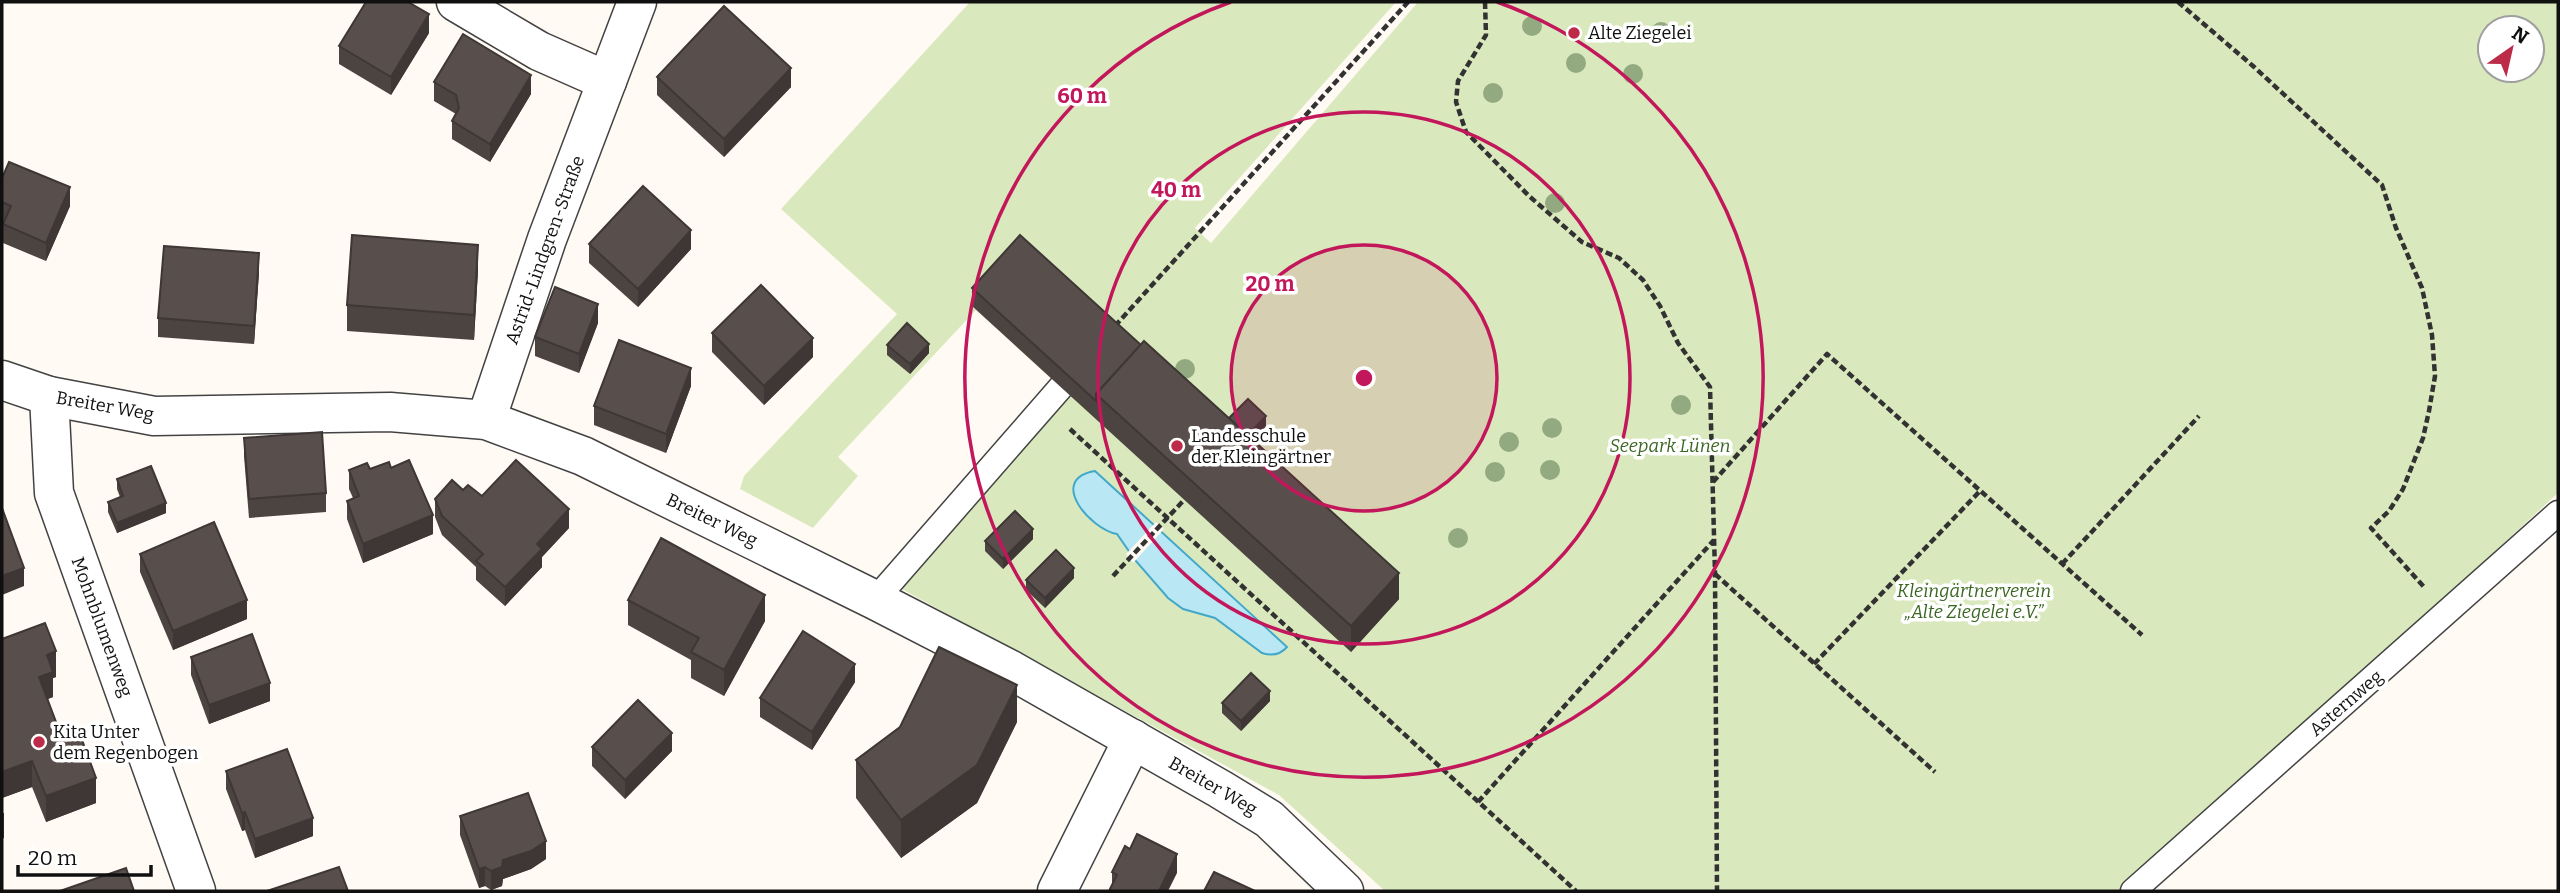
<svg xmlns="http://www.w3.org/2000/svg" width="2560" height="893" viewBox="0 0 2560 893" font-family="Bitter,serif">
<style>
.green{fill:#dae9bd;fill-rule:evenodd}
.water{fill:#b9e7f4;stroke:#42a8c9;stroke-width:2}
.pier{fill:#fffaf3}
.lines{fill:none;stroke-linecap:round;stroke-linejoin:round}
.lane-casing{stroke:#434343;stroke-width:27}
.street-casing{stroke:#434343;stroke-width:41}
.path{stroke:#323232;stroke-width:4.5;stroke-dasharray:7 3.5;stroke-linecap:butt}
.lane{stroke:#fff;stroke-width:24}
.street{stroke:#fff;stroke-width:38}
.tree{fill:#93a980}
.wall{fill:#4c4441}
.shaded-wall{fill:#3e3735}
.building{fill:#584f4c;stroke:#3e3735;stroke-width:2}
.ring{fill:none;stroke:#c2185b;stroke-width:3.5}
.poi-dot{fill:#bc2c48;stroke:#fff;stroke-width:2.5}
.labels{text-anchor:middle;dominant-baseline:central;stroke-width:7;stroke-linejoin:round;paint-order:stroke}
.poi-label{font-size:18px;fill:#101010;stroke:#fff;text-anchor:start}
.street-label{font-size:18px;fill:#101010;stroke:#fff}
.park-label{font-size:18px;font-style:italic;fill:#3a6621;stroke:#fff}
.centre{fill:#c2185b;stroke:#fff;stroke-width:3.5}
.ring-label{font-size:21px;text-anchor:middle;font-weight:bold;fill:#c2185b;stroke:#fff;stroke-width:7;stroke-linejoin:round;paint-order:stroke}
</style>
<rect width="100%" height="100%" fill="#fffaf3"/>
<path class="green" d="M970 2H1396L1195 228 1211 243 1418 2H2558V493L2127 891H1385L1279 795 898 587 1067 393 976 310 838 457 858 476 813 528 740 489 744 476 897 314 781 209ZM2490 28H2532V70H2490Z"/>
<path class="water" d="M1095 471 1287 647C1280 655 1271 656 1262 653L1215 618 1183 609 1168 598 1135 560 1117 534C1090 529 1047 479 1095 471Z"/>
<polygon class="pier" points="1156,522 1164,529 1133,563 1126,554"/>
<g class="lines">
<g class="lane-casing">
<g id="lane">
<polyline points="875,600 1061,387"/>
<polyline points="2133,891 2558,513"/>
</g>
</g>
<g class="street-casing">
<g id="street">
<polyline points="456,2 539,51 607,81 547,239 486,420"/>
<polyline points="607,81 637,2"/>
<polyline points="2,380 49,396 154,416 390,412 486,420 583,456 875,600 1011,670 1220,789 1269,819 1344,891"/>
<polyline points="49,396 54,493 196,891"/>
<polyline points="1057,891 1133,739"/>
</g>
</g>
<g class="path">
<polyline points="1485,2 1486,35 1458,81 1456,102 1466,132 1529,196 1582,242 1619,258 1643,280 1660,306 1678,343 1710,387 1715,573 1717,891"/>
<polyline points="2178,2 2253,66 2382,185 2396,228 2422,288 2432,335 2435,376 2429,411 2423,438 2403,489 2389,511 2371,528 2424,587"/>
<polyline points="1115,326 1408,2"/>
<polyline points="1070,429 1576,891"/>
<polyline points="1713,482 1827,354 2142,635"/>
<polyline points="2062,564 2199,416"/>
<polyline points="1715,574 1935,772"/>
<polyline points="1113,576 1184,500"/>
<polyline points="1814,664 1980,491"/>
<polyline points="1478,802 1714,540"/>
</g>
<use href="#lane" class="lane"/>
<use href="#street" class="street"/>
</g>
<g class="tree">
<circle cx="1532" cy="26" r="10"/>
<circle cx="1661" cy="32" r="10"/>
<circle cx="1576" cy="63" r="10"/>
<circle cx="1633" cy="74" r="10"/>
<circle cx="1493" cy="93" r="10"/>
<circle cx="1555" cy="203" r="10"/>
<circle cx="1185" cy="369" r="10"/>
<circle cx="1681" cy="405" r="10"/>
<circle cx="1552" cy="428" r="10"/>
<circle cx="1509" cy="442" r="10"/>
<circle cx="1550" cy="470" r="10"/>
<circle cx="1495" cy="472" r="10"/>
<circle cx="1458" cy="538" r="10"/>
</g>
<g class="wall">
<polygon points="429,33 391,95 339,64 339,46"/>
<polygon points="657,77 791,87 724,157 657,95"/>
<polygon points="434,82 531,94 490,162 452,139 452,121 456,114 434,101"/>
<polygon points="2,178 70,206 46,261 3,243 3,224 4,221 2,220"/>
<polygon points="589,244 691,249 638,307 589,263"/>
<polygon points="478,270 474,340 347,331 347,305"/>
<polygon points="259,272 254,344 158,337 158,318"/>
<polygon points="972,288 1141,345 1229,418 1266,426 1253,440 1399,599 1351,652 972,306"/>
<polygon points="598,323 579,373 535,356 535,337"/>
<polygon points="712,333 813,357 764,405 712,352"/>
<polygon points="887,345 929,353 910,374 887,355"/>
<polygon points="691,386 666,453 594,425 594,406"/>
<polygon points="244,438 326,493 326,512 249,518 244,456"/>
<polygon points="391,468 433,534 363,563 347,519 347,501 353,498 349,489 349,470"/>
<polygon points="117,479 166,513 117,533 108,512 108,502 120,497 117,489"/>
<polygon points="463,490 569,528 542,557 542,567 505,606 476,580 476,567 442,535 435,517 435,499"/>
<polygon points="1033,539 1003,569 985,551 985,541"/>
<polygon points="140,554 247,619 173,650 140,572"/>
<polygon points="1074,578 1045,608 1026,590 1026,580"/>
<polygon points="628,600 765,621 724,696 691,678 691,660 628,625"/>
<polygon points="2,639 56,677 53,678 53,697 48,699 61,735 96,803 46,822 32,787 2,798"/>
<polygon points="191,657 270,701 209,724 191,675"/>
<polygon points="855,682 812,750 760,717 760,698"/>
<polygon points="1270,701 1241,731 1222,713 1222,703"/>
<polygon points="1017,722 977,803 901,858 856,798 856,760"/>
<polygon points="592,747 672,751 625,799 592,766"/>
<polygon points="226,771 313,836 255,858 245,830 242,831 226,789"/>
<polygon points="460,816 546,859 531,869 503,879 502,886 491,890 485,886 479,888 460,835"/>
<polygon points="1112,872 1177,873 1112,883"/>
</g>
<g class="shaded-wall">
<polygon points="429,14 429,33 391,95 391,77"/>
<polygon points="791,68 791,87 724,157 724,139"/>
<polygon points="531,75 531,94 490,162 490,144"/>
<polygon points="70,187 70,206 46,261 46,243"/>
<polygon points="691,230 691,249 638,307 638,289"/>
<polygon points="478,245 478,270 474,340 474,315"/>
<polygon points="259,253 259,272 254,344 254,326"/>
<polygon points="598,304 598,323 579,373 579,354"/>
<polygon points="813,338 813,357 764,405 764,386"/>
<polygon points="929,344 929,353 910,374 910,364"/>
<polygon points="691,368 691,386 666,453 666,434"/>
<polygon points="1266,416 1266,426 1239,455 1239,445"/>
<polygon points="166,503 166,513 117,533 117,523"/>
<polygon points="569,509 569,528 542,557 542,567 505,606 505,587 537,544"/>
<polygon points="433,515 433,534 363,563 363,544"/>
<polygon points="1033,529 1033,539 1003,569 1003,559"/>
<polygon points="24,568 24,586 2,595 2,576"/>
<polygon points="1074,568 1074,578 1045,608 1045,598"/>
<polygon points="1399,573 1399,599 1351,652 1351,626"/>
<polygon points="765,595 765,621 724,696 724,670"/>
<polygon points="247,600 247,619 173,650 173,631"/>
<polygon points="56,651 56,677 53,678 53,697 39,702 39,677 47,655"/>
<polygon points="855,664 855,682 812,750 812,732"/>
<polygon points="270,683 270,701 209,724 209,705"/>
<polygon points="1017,685 1017,722 977,803 901,858 901,820"/>
<polygon points="1270,691 1270,701 1241,731 1241,721"/>
<polygon points="672,733 672,751 625,799 625,780"/>
<polygon points="32,761 32,787 2,798 2,772"/>
<polygon points="96,778 96,803 46,822 46,796"/>
<polygon points="245,812 245,830 242,831 242,813"/>
<polygon points="2,813 4,813 4,838 2,839"/>
<polygon points="313,818 313,836 255,858 255,839"/>
<polygon points="546,841 546,859 531,869 503,879 502,886 491,890 491,871 503,860"/>
<polygon points="1177,854 1177,873 1168,891 1159,891"/>
<polygon points="485,867 485,886 479,888 479,869"/>
</g>
<g class="building">
<polygon points="366,2 408,2 429,14 391,77 339,46"/>
<polygon points="724,6 791,68 724,139 657,77"/>
<polygon points="463,34 531,75 490,144 452,121 459,108 456,95 434,82"/>
<polygon points="9,162 70,187 46,243 3,224 11,206 2,202 2,178"/>
<polygon points="643,186 691,230 638,289 589,244"/>
<polygon points="352,235 478,245 474,315 347,305"/>
<polygon points="1020,235 1141,345 1096,394 1096,401 972,288"/>
<polygon points="164,246 259,253 254,326 158,318"/>
<polygon points="761,285 813,338 764,386 712,333"/>
<polygon points="555,287 598,304 579,354 535,337"/>
<polygon points="907,323 929,344 910,364 887,345"/>
<polygon points="619,340 691,368 666,434 594,406"/>
<polygon points="1144,341 1399,573 1351,626 1096,394"/>
<polygon points="1248,399 1266,416 1248,435 1229,418"/>
<polygon points="322,432 326,493 249,499 244,438"/>
<polygon points="409,460 433,515 363,544 347,501 359,496 349,470 367,463 370,469 389,462 391,468"/>
<polygon points="516,460 569,509 537,544 542,549 505,587 476,561 483,554 442,516 435,499 452,480 463,490 468,485 482,496"/>
<polygon points="151,466 166,503 117,523 108,502 123,496 117,479"/>
<polygon points="2,508 24,568 2,576"/>
<polygon points="1015,511 1033,529 1003,559 985,541"/>
<polygon points="214,522 247,600 173,631 140,554"/>
<polygon points="661,538 765,595 724,670 691,652 699,638 628,600"/>
<polygon points="1056,550 1074,568 1045,598 1026,580"/>
<polygon points="45,623 56,651 47,655 53,672 39,677 61,735 78,729 96,778 46,796 32,761 2,772 2,639"/>
<polygon points="803,631 855,664 812,732 760,698"/>
<polygon points="252,634 270,683 209,705 191,657"/>
<polygon points="939,647 1017,685 977,765 901,820 856,760 900,727"/>
<polygon points="1251,673 1270,691 1241,721 1222,703"/>
<polygon points="638,700 672,733 625,780 592,747"/>
<polygon points="287,749 313,818 255,839 245,812 242,813 226,771"/>
<polygon points="528,793 546,841 531,851 503,860 502,867 491,871 485,867 479,869 460,816"/>
<polygon points="1137,834 1177,854 1159,891 1109,891 1117,875 1112,872 1125,846 1130,849"/>
<polygon points="339,867 348,891 267,891"/>
<polygon points="126,868 134,891 60,891"/>
<polygon points="1214,872 1255,891 1204,891"/>
</g>
<circle cx="1364" cy="378" r="133" fill="#c2185b" fill-opacity=".12"/>
<g class="ring">
<circle cx="1364" cy="378" r="133"/>
<circle cx="1364" cy="378" r="266"/>
<path d="M1497 2A399 399 0 1 1 1231 2"/>
</g>
<g class="poi-dot">
<circle cx="1574" cy="33" r="7"/>
<circle cx="1177" cy="446" r="7"/>
<circle cx="39" cy="742" r="7"/>
</g>
<g class="labels">
<g class="poi-label">
<text x="1588" y="33">Alte Ziegelei</text>
<text x="1191" y="436">Landesschule<tspan x="1191" dy="21">der Kleingärtner</tspan></text>
<text x="53" y="732">Kita Unter<tspan x="53" dy="21">dem Regenbogen</tspan></text>
</g>
<g class="street-label">
<text transform="translate(545 250) rotate(-70)">Astrid-Lindgren-Straße</text>
<text transform="translate(105 406) rotate(10)">Breiter Weg</text>
<text transform="translate(712 520) rotate(26)">Breiter Weg</text>
<text transform="translate(102 627) rotate(70)">Mohnblumenweg</text>
<text transform="translate(2346 703) rotate(-41)">Asternweg</text>
<text transform="translate(1213 786) rotate(30)">Breiter Weg</text>
</g>
<g class="park-label">
<text x="1670" y="446">Seepark Lünen</text>
<text x="1974" y="591">Kleingärtnerverein<tspan x="1974" dy="21">„Alte Ziegelei e.V.”</tspan></text>
</g>
</g>
<circle cx="1364" cy="378" r="10" class="centre"/>
<g class="ring-label">
<text x="1082" y="103">60 m</text>
<text x="1176" y="197">40 m</text>
<text x="1270" y="291">20 m</text>
</g>
<rect width="2560" height="893" fill="none" stroke="#101010" stroke-width="7"/>
<g transform="translate(2511 49) rotate(34)"><circle r="33" fill="#ffffff" stroke="#9f9f9f" stroke-width="2"/>
<path d="M0-5L12 26L0 18L-12 26Z" fill="#bc2c48"/>
<text y="-10" font-size="19" font-weight="bold" text-anchor="middle" fill="#101010">N</text>
</g>
<path d="M18 865v10h133v-10" fill="none" stroke="#101010" stroke-width="3.5"/>
<text x="28" y="865" font-size="21" fill="#101010" stroke="#ffffff" stroke-width="5" paint-order="stroke">20 m</text>
</svg>
